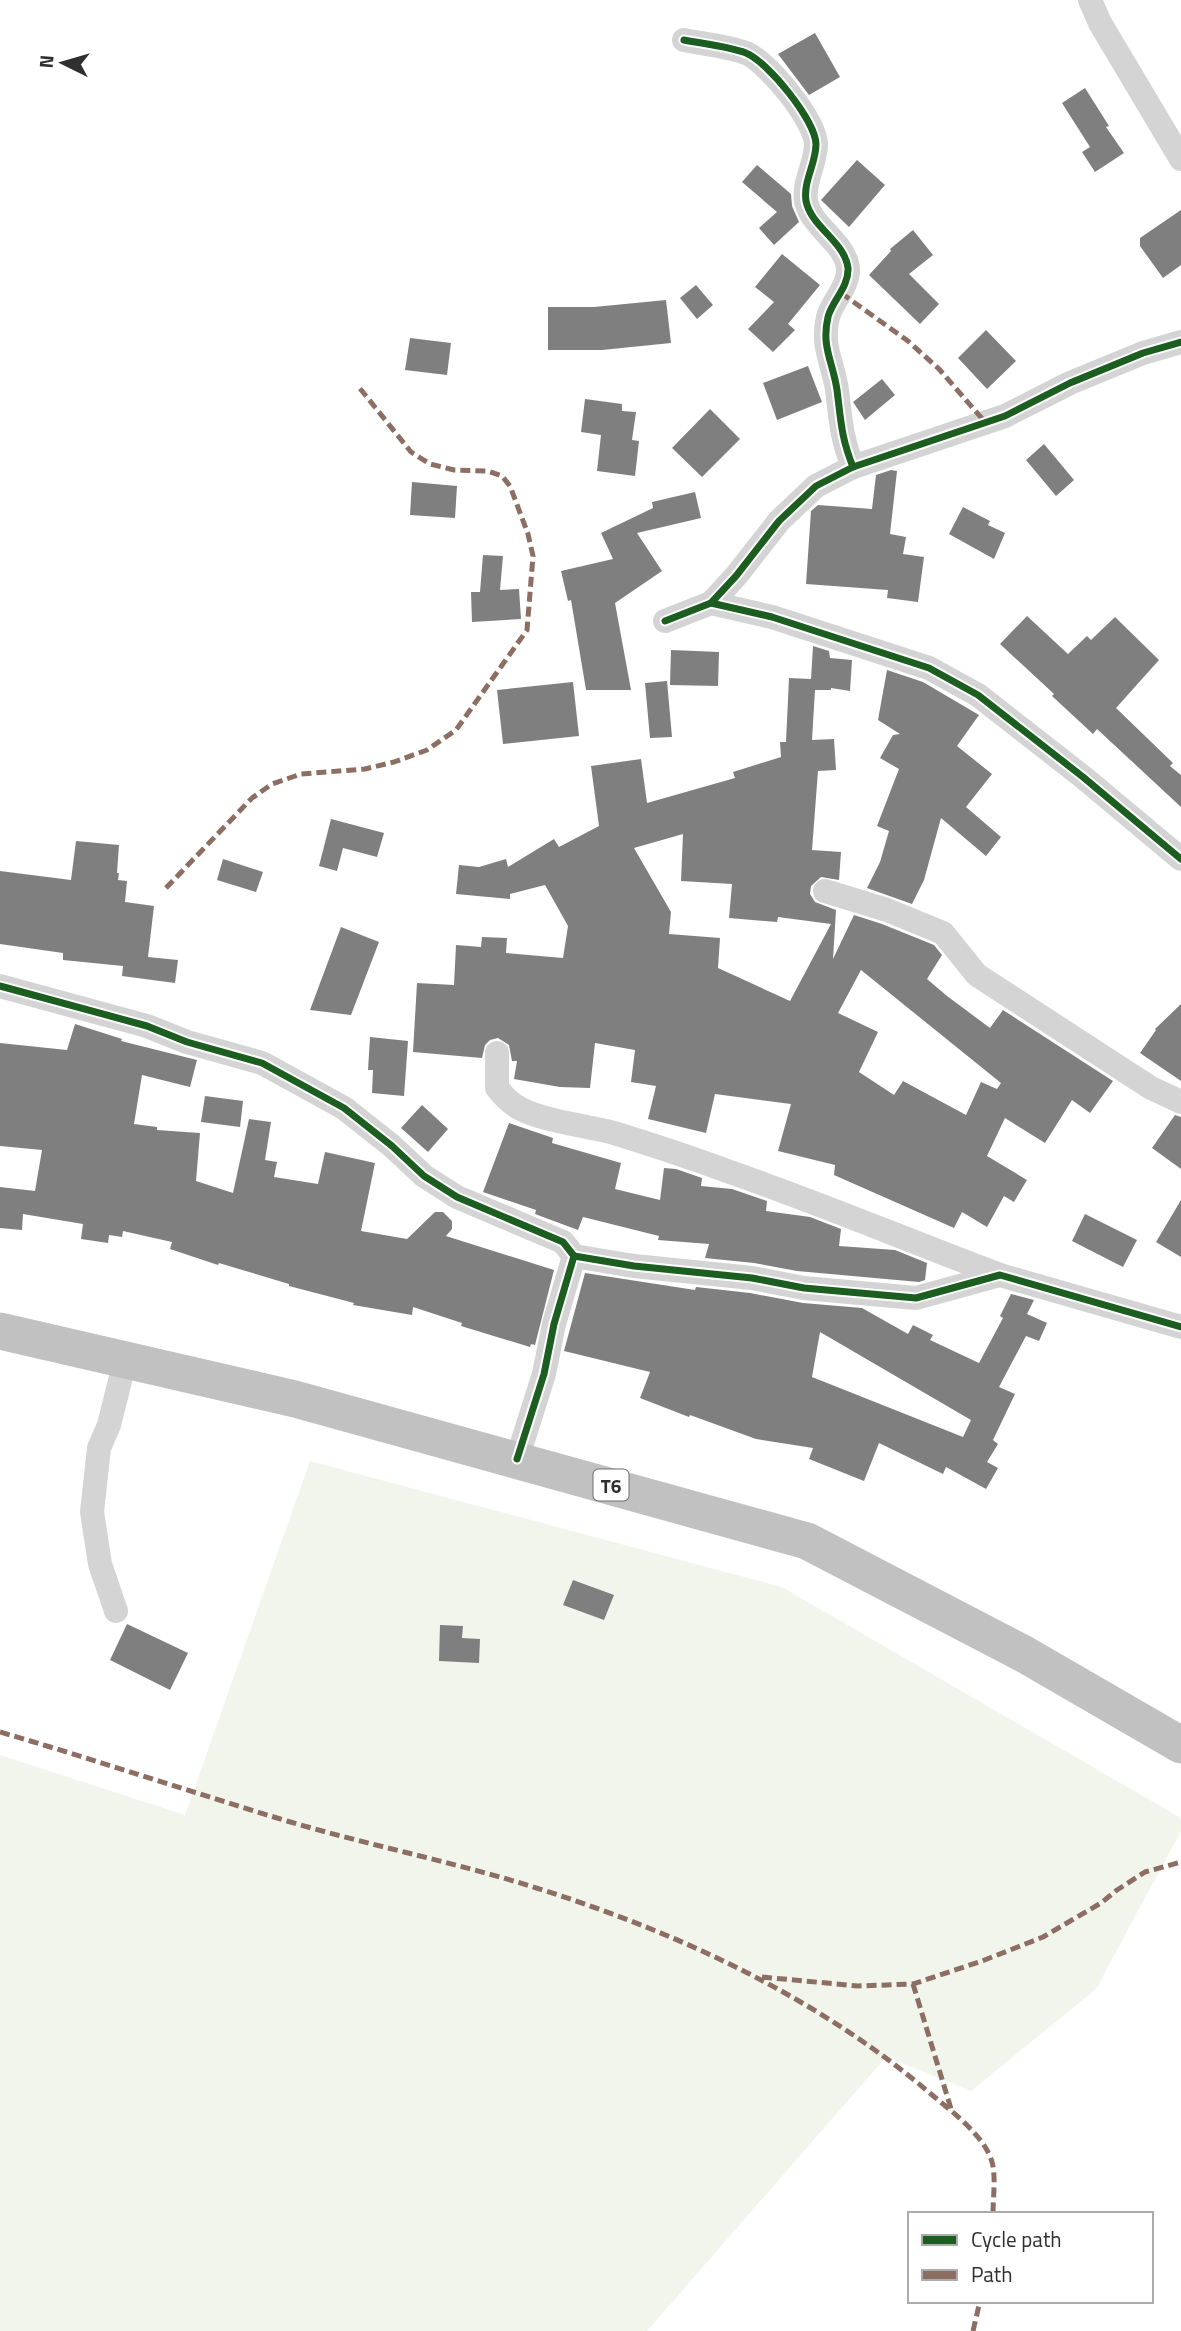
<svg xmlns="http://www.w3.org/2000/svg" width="1181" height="2331" viewBox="0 0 1181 2331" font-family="'Titillium Web',sans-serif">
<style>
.green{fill:#f2f5ec}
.building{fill:#7f7f7f;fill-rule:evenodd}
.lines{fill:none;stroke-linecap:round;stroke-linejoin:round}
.minor{stroke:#d4d4d4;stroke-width:24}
.highway{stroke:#c1c1c1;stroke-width:37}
.quiet{stroke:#8d6e63;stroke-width:5;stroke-dasharray:10 5;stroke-linecap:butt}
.cycleway-casing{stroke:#fff;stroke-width:11}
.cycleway{stroke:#1b5e20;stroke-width:7}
.labels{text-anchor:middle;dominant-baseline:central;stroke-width:7;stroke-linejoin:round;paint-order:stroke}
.shield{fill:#fff;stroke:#6d6d6d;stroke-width:2}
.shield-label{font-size:19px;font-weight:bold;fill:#2f2f2f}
</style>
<rect width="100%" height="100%" fill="#fff"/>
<polygon class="green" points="310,1461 782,1587 1181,1818 1181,1831 1096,1989 971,2091 886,2057 647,2331 0,2331 0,1755 185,1815"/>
<g class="building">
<polygon points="815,33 840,77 809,95 778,54"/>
<polygon points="1085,88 1109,126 1106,127 1124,153 1095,172 1082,152 1090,147 1062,103"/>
<polygon points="857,160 885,185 849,227 821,200"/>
<polygon points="757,165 791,194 792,206 799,222 774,245 759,228 777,212 742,182"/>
<polygon points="1181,210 1181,265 1163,278 1140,246 1140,238"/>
<polygon points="913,230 933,255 909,274 939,304 920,324 869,275 891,251 890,249"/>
<polygon points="782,254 820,285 788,324 795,330 773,352 748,329 774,302 755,287"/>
<polygon points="696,285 713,305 697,319 680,298"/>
<polygon points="666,300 671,343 602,350 548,350 548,307 594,307"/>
<polygon points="986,330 1016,361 987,389 958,358"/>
<polygon points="410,338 451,343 447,375 405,370"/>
<polygon points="808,366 822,402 777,420 763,383"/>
<polygon points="882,379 895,395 865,420 853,402"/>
<polygon points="585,399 622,404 622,411 636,412 632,440 639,441 635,476 597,471 601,435 581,432"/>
<polygon points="710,409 740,439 702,477 672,448"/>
<polygon points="1044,444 1074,480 1056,496 1026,460"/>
<polygon points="891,470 897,471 890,534 906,537 903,554 924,557 918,602 887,598 888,590 806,584 811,511 818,505 872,509 876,475"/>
<polygon points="412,482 457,486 455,518 410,515"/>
<polygon points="695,492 701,518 637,533 662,571 615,603 631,690 586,690 571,600 568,601 561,571 613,559 601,533 653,508 652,502"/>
<polygon points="963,507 990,521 988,525 1005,533 994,559 949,534"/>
<polygon points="483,555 503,556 500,590 519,589 521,619 472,622 471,592 480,592"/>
<polygon points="1027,616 1068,654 1087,636 1091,640 1115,617 1159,660 1116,708 1173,763 1170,766 1181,775 1181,807 1097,729 1093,734 1052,696 1054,694 1000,644"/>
<path d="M813 646 829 651 830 658 852 660 850 691 831 688V690H815L812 740 834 739 836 770 818 771 812 850 841 852 839 880 821 877 811 886 810 894 815 902 836 910 833 959 854 915 882 924 934 945 942 955 927 979 947 996 990 1028 1003 1010 1113 1081 1090 1113 1072 1100 1045 1143 1005 1118 987 1156 1027 1180 1014 1202 1004 1196 987 1227 962 1212 954 1228 834 1175 835 1165 778 1151 791 1104 715 1094 706 1133 648 1119 656 1086 631 1082 635 1050 595 1043 590 1088 560 1087 514 1079 517 1061H512L509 1045 498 1038 490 1040 485 1045 482 1058 413 1052 417 983 454 985 456 945 481 947 482 937 507 938 506 953 563 958 568 926 545 885 510 894V899L456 894 459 865 479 867 506 859 508 867 554 839 559 847 599 826 591 766 641 759 647 803 735 778 733 772 781 757 780 742H786L789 678 811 679ZM683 834 681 881 732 884 729 918 777 922 778 917 831 924 790 1001 718 968 720 938 669 934 671 912 634 848ZM861 970 1001 1083 997 1089 981 1082 966 1115 903 1081 894 1095 859 1072 878 1032 838 1013Z"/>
<polygon points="671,650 719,652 718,686 670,685"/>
<polygon points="887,670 923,682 979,715 957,746 992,774 966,807 1001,837 986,856 941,818 924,880 912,904 867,888 880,862 889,831 877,826 899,769 880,758 893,735 900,734 878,720"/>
<polygon points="667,681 672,737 650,738 645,683"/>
<polygon points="573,682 579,736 503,744 497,690"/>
<polygon points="331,819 384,833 377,857 343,848 337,871 319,866"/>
<polygon points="76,841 119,845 117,873 119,873 118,880 127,881 125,902 154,906 148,957 178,960 175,983 122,976 123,966 63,960 63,953 0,944 0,871 71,880"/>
<polygon points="223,859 263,872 256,892 217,880"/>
<polygon points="341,927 379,942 351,1015 310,1010"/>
<polygon points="1181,1004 1181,1081 1140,1053 1156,1030 1155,1029"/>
<polygon points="75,1024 122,1039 121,1041 197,1060 190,1087 142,1075 134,1124 157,1127 157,1130 200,1133 196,1181 233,1193 249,1119 271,1122 265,1160 277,1162 274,1177 318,1184 325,1152 375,1163 361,1231 407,1239 435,1212 443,1212 452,1221 452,1229 446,1236 554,1270 535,1345 531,1344 530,1347 461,1326 462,1323 413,1307 412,1315 353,1305 354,1303 289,1286 289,1284 219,1263 218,1265 170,1249 172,1242 123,1231 122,1237 109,1235 108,1243 81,1239 83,1224 23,1214 22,1230 0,1228 0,1187 35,1191 42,1150 0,1146 0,1043 67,1050"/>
<polygon points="370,1037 408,1041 404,1096 372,1093 373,1070 368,1070"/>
<polygon points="205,1096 243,1101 240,1127 201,1122"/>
<polygon points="422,1105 448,1129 428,1152 401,1128"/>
<polygon points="1175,1115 1181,1117 1181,1169 1152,1148"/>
<polygon points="509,1123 553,1138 552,1143 621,1163 615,1189 660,1200 664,1168 676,1169 702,1178 701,1186 732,1189 767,1201 766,1211 810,1217 841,1229 839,1246 895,1250 927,1263 925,1280 919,1282 797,1271 754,1263 705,1258 709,1244 658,1240 659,1236 583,1217 578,1230 543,1217 535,1214 536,1210 483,1192"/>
<polygon points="1181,1200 1181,1257 1156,1242"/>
<polygon points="1085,1214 1137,1240 1123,1267 1072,1241"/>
<path d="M585 1273 695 1290 696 1287 750 1293 803 1303 862 1308 908 1334 913 1325 933 1335 930 1340 979 1363 1003 1318 1000 1316 1011 1294 1034 1300 1027 1314 1047 1323 1039 1341 1026 1336 999 1387 1015 1394 993 1440 998 1444 987 1462 998 1468 986 1489 946 1467 943 1474 879 1443 864 1481 809 1459 813 1448 756 1439 690 1415 689 1417 640 1398 650 1372 564 1351ZM820 1332 971 1420 963 1437 812 1377Z"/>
<polygon points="573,1580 614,1595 604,1620 563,1605"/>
<polygon points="127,1624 188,1653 170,1690 110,1660"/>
<polygon points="440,1625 463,1626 462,1638 480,1639 479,1663 439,1661"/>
</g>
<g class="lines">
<g class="minor">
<polyline points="1090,0 1100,23 1181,159"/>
<path d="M684 40C704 44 727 46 746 53 768 62 815 120 816 144 816 164 803 181 806 201 811 227 845 242 848 268 849 287 832 301 828 317 821 347 833 362 837 390 841 421 841 437 853 467"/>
<polyline points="711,603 772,617 929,668 978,695 1083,777 1181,859"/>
<polyline points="665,621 711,603 736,576 779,521 816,486 853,467 1005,416 1070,383 1143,353 1181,342"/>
<polyline points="825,891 887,910 943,933 977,975 1151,1088 1181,1102"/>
<polyline points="0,986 147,1026 187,1042 262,1063 344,1108 392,1146 424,1176 457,1197 563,1242 574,1256 554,1324 544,1374 517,1459"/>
<path d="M497 1053V1088C504 1097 511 1104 521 1109 544 1121 587 1126 614 1133 653 1145 692 1158 730 1172 821 1204 910 1241 1000 1275"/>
<polyline points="574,1256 634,1266 752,1278 804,1288 916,1298 1000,1275 1181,1327"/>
<polyline points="116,1611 100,1564 92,1512 99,1448 109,1425 125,1361"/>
</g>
<polyline class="highway" points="0,1331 295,1399 807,1541 1024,1654 1181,1745"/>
<g class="quiet">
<polyline points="841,293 908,341 939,369 985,422"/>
<polyline points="166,888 252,798 272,784 301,774 365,769 394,762 427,750 456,730 527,630 533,556 528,534 510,486 502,476 488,471 454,470 430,464 411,452 358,386"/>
<path d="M0 1732C96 1760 191 1792 287 1821 358 1842 429 1857 500 1877 655 1922 808 1989 931 2094 951 2111 985 2136 992 2162 996 2175 993 2199 993 2214"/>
<polyline points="762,1977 858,1986 913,1984 982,1961 1043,1937 1101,1903 1117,1890 1145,1872 1181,1862"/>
<polyline points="913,1984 952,2112"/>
<polyline points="973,2331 980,2301"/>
</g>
<g class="cycleway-casing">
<g id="cycleway">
<path d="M684 40C704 44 727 46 746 53 768 62 815 120 816 144 816 164 803 181 806 201 811 227 845 242 848 268 849 287 832 301 828 317 821 347 833 362 837 390 841 421 841 437 853 467"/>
<polyline points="711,603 772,617 929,668 978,695 1083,777 1181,859"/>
<polyline points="665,621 711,603 736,576 779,521 816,486 853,467 1005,416 1070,383 1143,353 1181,342"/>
<polyline points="0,986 147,1026 187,1042 262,1063 344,1108 392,1146 424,1176 457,1197 563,1242 574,1256 554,1324 544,1374 517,1459"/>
<polyline points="574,1256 634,1266 752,1278 804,1288 916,1298 1000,1275 1181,1327"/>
</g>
</g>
<use href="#cycleway" class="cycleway"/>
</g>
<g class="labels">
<rect class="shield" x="593.5" y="1469.5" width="35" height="31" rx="5"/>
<g class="shield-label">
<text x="611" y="1485">T6</text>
</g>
</g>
<rect x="908" y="2212" width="245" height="91" fill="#ffffff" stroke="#acacac" stroke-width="2"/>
<rect x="922" y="2235" width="35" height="10" fill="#1b5e20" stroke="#acacac" stroke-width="2"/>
<text x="971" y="2247" font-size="21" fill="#2f2f2f">Cycle path</text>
<rect x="922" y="2270" width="35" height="10" fill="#8d6e63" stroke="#acacac" stroke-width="2"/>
<text x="971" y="2282" font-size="21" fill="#2f2f2f">Path</text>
<g transform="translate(63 63) rotate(275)" stroke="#ffffff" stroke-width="5" paint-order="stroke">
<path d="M0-5L12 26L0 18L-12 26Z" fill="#2f2f2f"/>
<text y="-10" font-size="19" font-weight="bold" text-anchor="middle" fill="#2f2f2f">N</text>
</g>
</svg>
